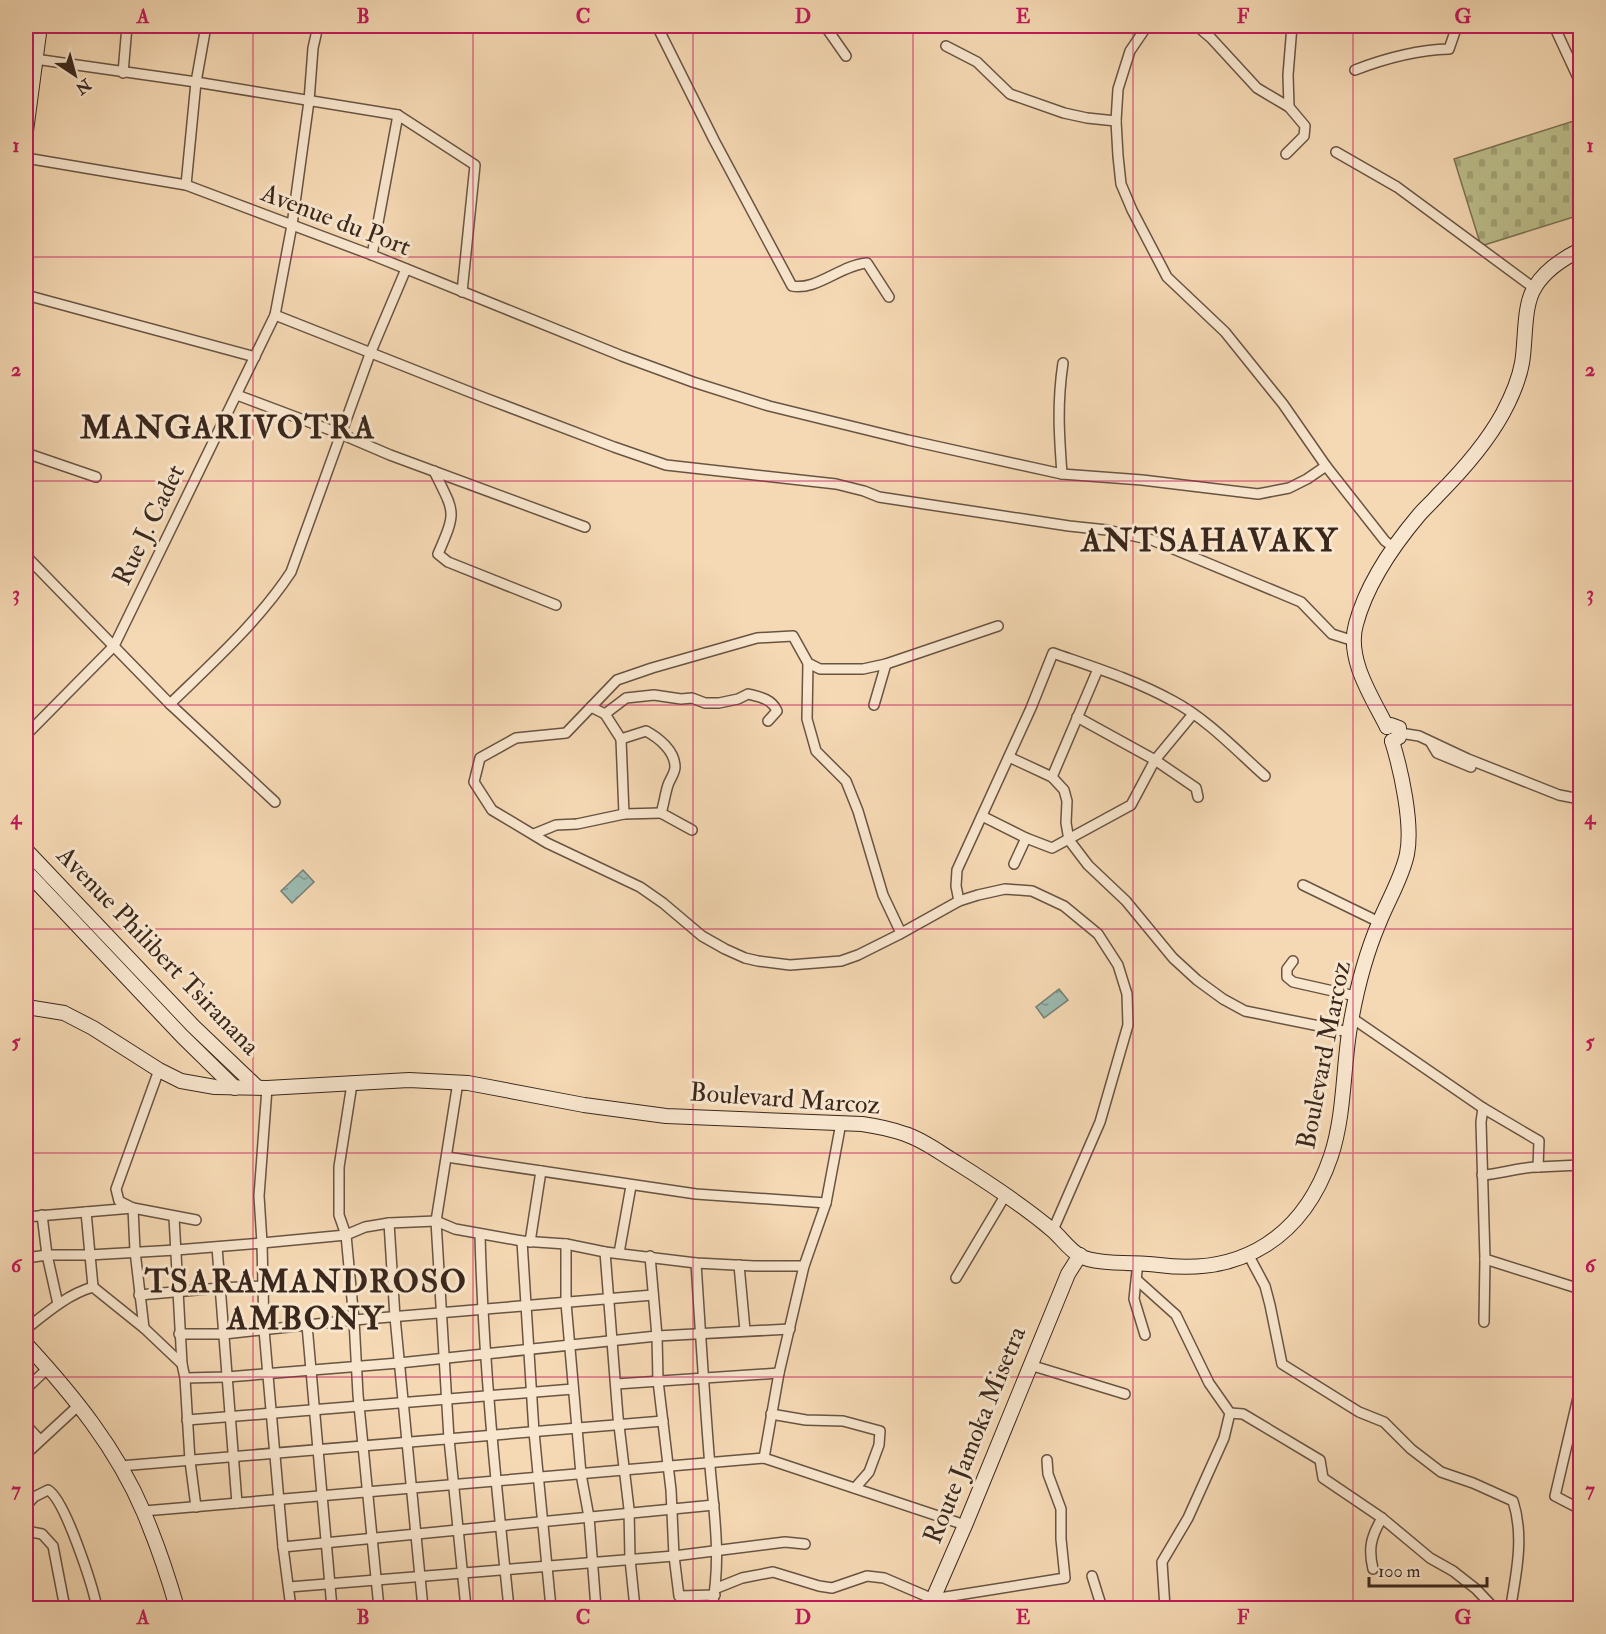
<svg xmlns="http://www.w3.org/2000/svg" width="1606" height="1634" viewBox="0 0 1606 1634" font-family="'IM FELL Double Pica',serif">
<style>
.cemetery{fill:url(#cemetery-stones);stroke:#7b7354;stroke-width:1.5}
.water{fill:url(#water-ripples);stroke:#757f75;stroke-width:1.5}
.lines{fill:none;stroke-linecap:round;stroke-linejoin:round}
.street-casing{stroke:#695442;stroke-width:12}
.secondary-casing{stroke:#3a271c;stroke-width:16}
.street{stroke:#f8e6ce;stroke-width:9}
.secondary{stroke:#f8e6ce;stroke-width:14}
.grid{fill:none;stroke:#c2185b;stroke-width:1.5;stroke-opacity:0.55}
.labels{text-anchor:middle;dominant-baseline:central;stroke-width:6;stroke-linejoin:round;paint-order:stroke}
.street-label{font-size:26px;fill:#3a271c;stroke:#f8e6ce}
.district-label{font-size:32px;font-weight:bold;letter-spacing:1.5px;fill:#3a271c;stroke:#f8e6ce}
.neatline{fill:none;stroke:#c2185b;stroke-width:2}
.grid-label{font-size:20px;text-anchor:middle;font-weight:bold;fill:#c2185b}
</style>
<defs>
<pattern id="cemetery-stones" width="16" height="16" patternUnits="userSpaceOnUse" patternTransform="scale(1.5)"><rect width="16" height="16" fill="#bcbf8c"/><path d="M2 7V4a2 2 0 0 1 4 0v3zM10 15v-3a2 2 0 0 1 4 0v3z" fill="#a2a478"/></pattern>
<pattern id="water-ripples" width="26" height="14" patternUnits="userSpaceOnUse" patternTransform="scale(1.5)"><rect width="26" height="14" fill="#9cbab1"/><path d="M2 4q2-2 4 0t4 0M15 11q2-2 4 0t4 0" fill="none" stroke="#80978f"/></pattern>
</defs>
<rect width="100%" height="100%" fill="#f5d9b4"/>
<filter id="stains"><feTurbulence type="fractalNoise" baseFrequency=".00333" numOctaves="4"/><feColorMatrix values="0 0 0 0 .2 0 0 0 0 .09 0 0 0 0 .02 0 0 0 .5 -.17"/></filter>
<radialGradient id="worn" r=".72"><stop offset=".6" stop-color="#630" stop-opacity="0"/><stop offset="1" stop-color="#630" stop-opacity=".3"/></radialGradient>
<polygon class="cemetery" points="1580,119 1580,215 1481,246 1454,159"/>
<g class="water">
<polygon points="303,870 314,882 292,903 281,891"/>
<polygon points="1059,989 1068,1000 1044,1018 1036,1007"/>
</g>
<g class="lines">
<g class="street-casing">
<g id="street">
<polyline points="26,26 38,40"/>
<path d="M657 26 714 140 792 286C816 291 841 265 867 263L889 297"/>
<polyline points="825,26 846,56"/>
<polyline points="1147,26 1130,51 1118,89 1116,121 1118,156 1121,184 1132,210 1167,277 1225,332 1283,404 1326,466 1385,541 1393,547"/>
<polyline points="1197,26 1211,38 1257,88 1289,107 1305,126 1304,136 1286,154"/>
<polyline points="1554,26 1580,82"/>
<polyline points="946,46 977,62 1010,94 1064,113 1087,118 1116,121"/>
<polyline points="35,59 196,82 398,115 475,165 462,292"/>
<path d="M1355 70C1386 58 1415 50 1449 49L1457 26"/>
<polyline points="123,73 127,26"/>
<polyline points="1289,107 1288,75 1292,26"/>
<polyline points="1336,152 1397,187 1534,288"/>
<polyline points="26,158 186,185 372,255 622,356 693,382 769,406 908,440 1062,474 1142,480 1258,494 1289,488 1307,479 1326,466"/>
<polyline points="186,185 196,82 206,26"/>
<polyline points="372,255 398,115"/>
<polyline points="26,295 255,357"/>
<polyline points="275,315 485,398 614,447 666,465 836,484 864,491 879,497 1069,526 1107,530 1152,540 1301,602 1332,634 1354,641"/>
<polyline points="237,395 341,434 390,455 585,527"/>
<polyline points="26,453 96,477"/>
<path d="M434 471C455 514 457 510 438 554L448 562 556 605"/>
<path d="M1062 474C1059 434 1057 403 1063 363"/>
<polyline points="26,556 170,704 275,802"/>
<polyline points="998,626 886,664 863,669 820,669 808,663 793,636 757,638 652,668 617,680 566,733 516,738 480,758 474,782 492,810 547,843 640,887 663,903 702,936 725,949 745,958 758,961 790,965 841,961 858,955 898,935 959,901 978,895 1005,889 1032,891 1064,906 1098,934 1118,965 1127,994 1128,1025 1100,1122 1053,1230"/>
<polyline points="808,663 807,719 816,751 846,781 858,811 883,895 901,933"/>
<path d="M170 704C213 662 258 622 291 572L370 354 406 269"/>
<polyline points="874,705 886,664"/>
<path d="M591 707 605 714 621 739 646 731C659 738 675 751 675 767 675 773 670 779 668 785 665 794 664 804 661 813L692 830"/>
<path d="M605 714 626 698 654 695 681 699 692 698 705 703H719L738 699 748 694C760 697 772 699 777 711L768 721"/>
<polyline points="1077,717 1155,760 1196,788 1198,797"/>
<polyline points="1400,733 1419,736 1468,759 1559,795 1580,799"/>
<polyline points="26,735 114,646 275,315 292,225 309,101 313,48 318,26"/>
<polyline points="621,739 624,814"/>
<polyline points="1431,743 1437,753 1471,767"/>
<polyline points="1009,757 1052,777 1064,790 1067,801 1066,823 1069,840 1088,865 1126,901 1173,958 1197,980 1223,999 1245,1011 1349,1032"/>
<polyline points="1052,777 1098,669"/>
<polyline points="982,816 1026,838 1052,848 1131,805 1155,760 1193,714"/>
<polyline points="534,834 556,825 577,824 624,814 661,813"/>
<polyline points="1014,864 1026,838"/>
<polyline points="1303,885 1379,922"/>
<path d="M959 901 956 886 957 870 1031 708 1053 653C1093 667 1135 680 1173 701 1207 719 1236 750 1265 776"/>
<polyline points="1293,961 1287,969 1287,977 1293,982 1355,996"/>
<polyline points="1352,1018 1483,1108 1539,1141 1538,1167 1580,1165"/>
<polyline points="458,1082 436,1221 449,1439 466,1608"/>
<polyline points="352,1084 339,1167 339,1215 346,1235 354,1320 358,1395 379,1608"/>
<polyline points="267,1088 259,1196 262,1243 264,1330 283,1547 291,1608"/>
<polyline points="1483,1108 1481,1122 1485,1259 1484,1322"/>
<polyline points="447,1157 696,1194 826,1203"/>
<path d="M1482 1175C1501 1174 1519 1167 1538 1167"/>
<polyline points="86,1212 93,1287"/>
<polyline points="42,1215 47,1255 58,1304"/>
<polyline points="26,1217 133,1208 196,1220"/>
<polyline points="174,1217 182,1364 185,1378 190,1461 196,1507"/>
<polyline points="389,1223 395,1317 423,1608"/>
<path d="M480 1234C483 1359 496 1484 509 1608"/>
<polyline points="522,1241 534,1432 551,1608"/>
<polyline points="530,1242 541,1171"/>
<polyline points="566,1244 566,1303 581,1474 589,1517 596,1608"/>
<polyline points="217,1247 237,1503"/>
<polyline points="605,1252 618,1417 629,1509 630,1559 635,1608"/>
<polyline points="619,1253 631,1186"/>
<polyline points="650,1256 657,1336 658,1381 671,1490 674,1556 679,1596 715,1595"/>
<path d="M1249 1256 1265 1286 1270 1305 1282 1364 1359 1412 1384 1422 1411 1449 1441 1472 1473 1483 1513 1501C1524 1535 1517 1570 1511 1605L1512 1608"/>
<polyline points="26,1258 47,1255 89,1255 176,1250 262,1243 346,1235 365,1227 389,1223 436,1221 455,1229 522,1241 566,1244 605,1252 696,1263 754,1266 804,1266"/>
<polyline points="1485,1259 1580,1289"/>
<polyline points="1138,1262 1134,1299 1145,1335"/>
<path d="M696 1263C700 1326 704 1390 709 1454 713 1509 722 1553 712 1608"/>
<polyline points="739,1265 745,1330"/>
<polyline points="956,1278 1005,1196"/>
<polyline points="1137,1280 1176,1315 1209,1383 1230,1413 1224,1438 1188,1518 1162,1562 1165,1608"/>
<polyline points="139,1295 220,1288 263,1286"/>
<polyline points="307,1325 332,1608"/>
<polyline points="144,1328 135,1251 133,1208 119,1201 116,1189 159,1070"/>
<path d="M26 1329C46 1313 68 1294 93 1287L144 1328 182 1364"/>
<polyline points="179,1334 224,1334 354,1320 653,1295"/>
<polyline points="1030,1365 1125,1394"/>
<polyline points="185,1378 227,1377 399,1363 657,1336 790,1329"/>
<polyline points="616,1384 779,1373"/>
<polyline points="26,1389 48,1368"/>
<polyline points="1580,1389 1555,1496 1580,1509"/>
<polyline points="1230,1413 1243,1414 1320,1460 1323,1478 1382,1518 1430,1558 1453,1571 1476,1589 1494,1608"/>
<polyline points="771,1414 806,1420 843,1421 880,1431 879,1445 869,1472 855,1488"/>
<polyline points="187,1420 573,1389"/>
<polyline points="26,1425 40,1440"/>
<polyline points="26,1454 79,1405"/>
<polyline points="764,1458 779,1373 804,1266 826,1203 841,1123"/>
<polyline points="120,1466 663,1421"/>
<path d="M26 1506 34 1497 48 1490C65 1499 93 1587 97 1608"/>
<polyline points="144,1511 764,1458 965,1525"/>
<polyline points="26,1531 42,1534 53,1546 65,1608"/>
<polyline points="283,1547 714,1505"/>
<path d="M1373 1569C1368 1548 1371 1537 1382 1518"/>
<polyline points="1092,1576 1102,1608"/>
<polyline points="289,1587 674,1556 785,1542 805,1544"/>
<polyline points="717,1588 742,1578 773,1572 819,1586 832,1588 867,1576 884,1578 933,1599 1065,1578 1061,1539 1061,1509 1048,1474 1047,1460"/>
<polyline points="531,1608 550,1607"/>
</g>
</g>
<g class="secondary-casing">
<g id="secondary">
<polyline points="26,131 40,26"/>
<path d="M1387 727C1372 697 1346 659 1356 624 1367 583 1392 547 1419 515 1425 508 1432 502 1438 495 1462 471 1486 444 1503 413 1511 398 1519 380 1522 363 1526 341 1523 305 1535 287 1545 270 1564 258 1580 250"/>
<polyline points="1387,727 1391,725 1399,728 1399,737 1392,741"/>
<polyline points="26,850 193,1026 257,1087"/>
<polyline points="26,871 182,1036 235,1088"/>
<path d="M26 1009 33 1008 64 1013 93 1028 159 1070 181 1081 215 1087 267 1088 409 1080 468 1083 584 1105 666 1116 862 1124C876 1126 891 1129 905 1134 924 1140 940 1153 957 1163 989 1183 1022 1205 1051 1229 1061 1237 1068 1249 1080 1256 1096 1265 1138 1262 1159 1265 1243 1276 1304 1236 1331 1156 1344 1117 1343 1073 1349 1033 1355 996 1364 958 1379 923 1388 900 1402 878 1407 854 1413 824 1401 770 1392 741"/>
<path d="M26 1344C73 1395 117 1449 144 1513 157 1544 168 1576 177 1608"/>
<polyline points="929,1608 966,1523 1068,1274 1080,1255"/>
</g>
</g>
<use href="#street" class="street"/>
<use href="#secondary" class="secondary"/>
</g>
<path class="grid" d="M253 26V1608M473 26V1608M693 26V1608M913 26V1608M1133 26V1608M1353 26V1608M26 257H1580M26 481H1580M26 705H1580M26 929H1580M26 1153H1580M26 1377H1580"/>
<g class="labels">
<g class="street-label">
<text transform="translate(336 220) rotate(21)">Avenue du Port</text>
<text transform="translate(149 525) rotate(-64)">Rue J. Cadet</text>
<text transform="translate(158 951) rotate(46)">Avenue Philibert Tsiranana</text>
<text transform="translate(1324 1055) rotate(-79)">Boulevard Marcoz</text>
<text transform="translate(785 1099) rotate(4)">Boulevard Marcoz</text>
<text transform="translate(975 1435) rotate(-68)">Route Jamoka Misetra</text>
</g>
<g class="district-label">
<text x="228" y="428">MANGARIVOTRA</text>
<text x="1210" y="541">ANTSAHAVAKY</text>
<text x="306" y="1282">TSARAMANDROSO<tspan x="306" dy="37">AMBONY</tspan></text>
</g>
</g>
<rect width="1606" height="1634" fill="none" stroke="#f5d9b4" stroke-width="66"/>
<g transform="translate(75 75) rotate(144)" stroke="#f8e6ce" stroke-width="4.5" paint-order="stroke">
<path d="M0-4.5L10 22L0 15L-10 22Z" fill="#3a271c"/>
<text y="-9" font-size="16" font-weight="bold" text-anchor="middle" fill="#3a271c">N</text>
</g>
<path d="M1369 1577v9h118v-9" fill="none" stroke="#3a271c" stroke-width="3"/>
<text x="1378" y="1577" font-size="18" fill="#3a271c" stroke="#f8e6ce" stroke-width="4.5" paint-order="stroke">100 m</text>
<rect x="33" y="33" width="1540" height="1568" class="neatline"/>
<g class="grid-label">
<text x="143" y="23">A</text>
<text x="363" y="23">B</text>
<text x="583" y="23">C</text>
<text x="803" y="23">D</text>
<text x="1023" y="23">E</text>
<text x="1243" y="23">F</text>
<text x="1463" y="23">G</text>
<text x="16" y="152">1</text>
<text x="1590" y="152">1</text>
<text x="16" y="376">2</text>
<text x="1590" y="376">2</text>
<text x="16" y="600">3</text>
<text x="1590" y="600">3</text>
<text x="16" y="824">4</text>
<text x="1590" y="824">4</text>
<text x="16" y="1048">5</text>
<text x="1590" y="1048">5</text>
<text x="16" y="1272">6</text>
<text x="1590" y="1272">6</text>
<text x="16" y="1496">7</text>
<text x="1590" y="1496">7</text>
<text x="143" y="1624">A</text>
<text x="363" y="1624">B</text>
<text x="583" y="1624">C</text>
<text x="803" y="1624">D</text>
<text x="1023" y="1624">E</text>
<text x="1243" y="1624">F</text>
<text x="1463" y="1624">G</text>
</g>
<rect width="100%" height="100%" filter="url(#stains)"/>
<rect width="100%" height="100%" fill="url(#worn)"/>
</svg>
